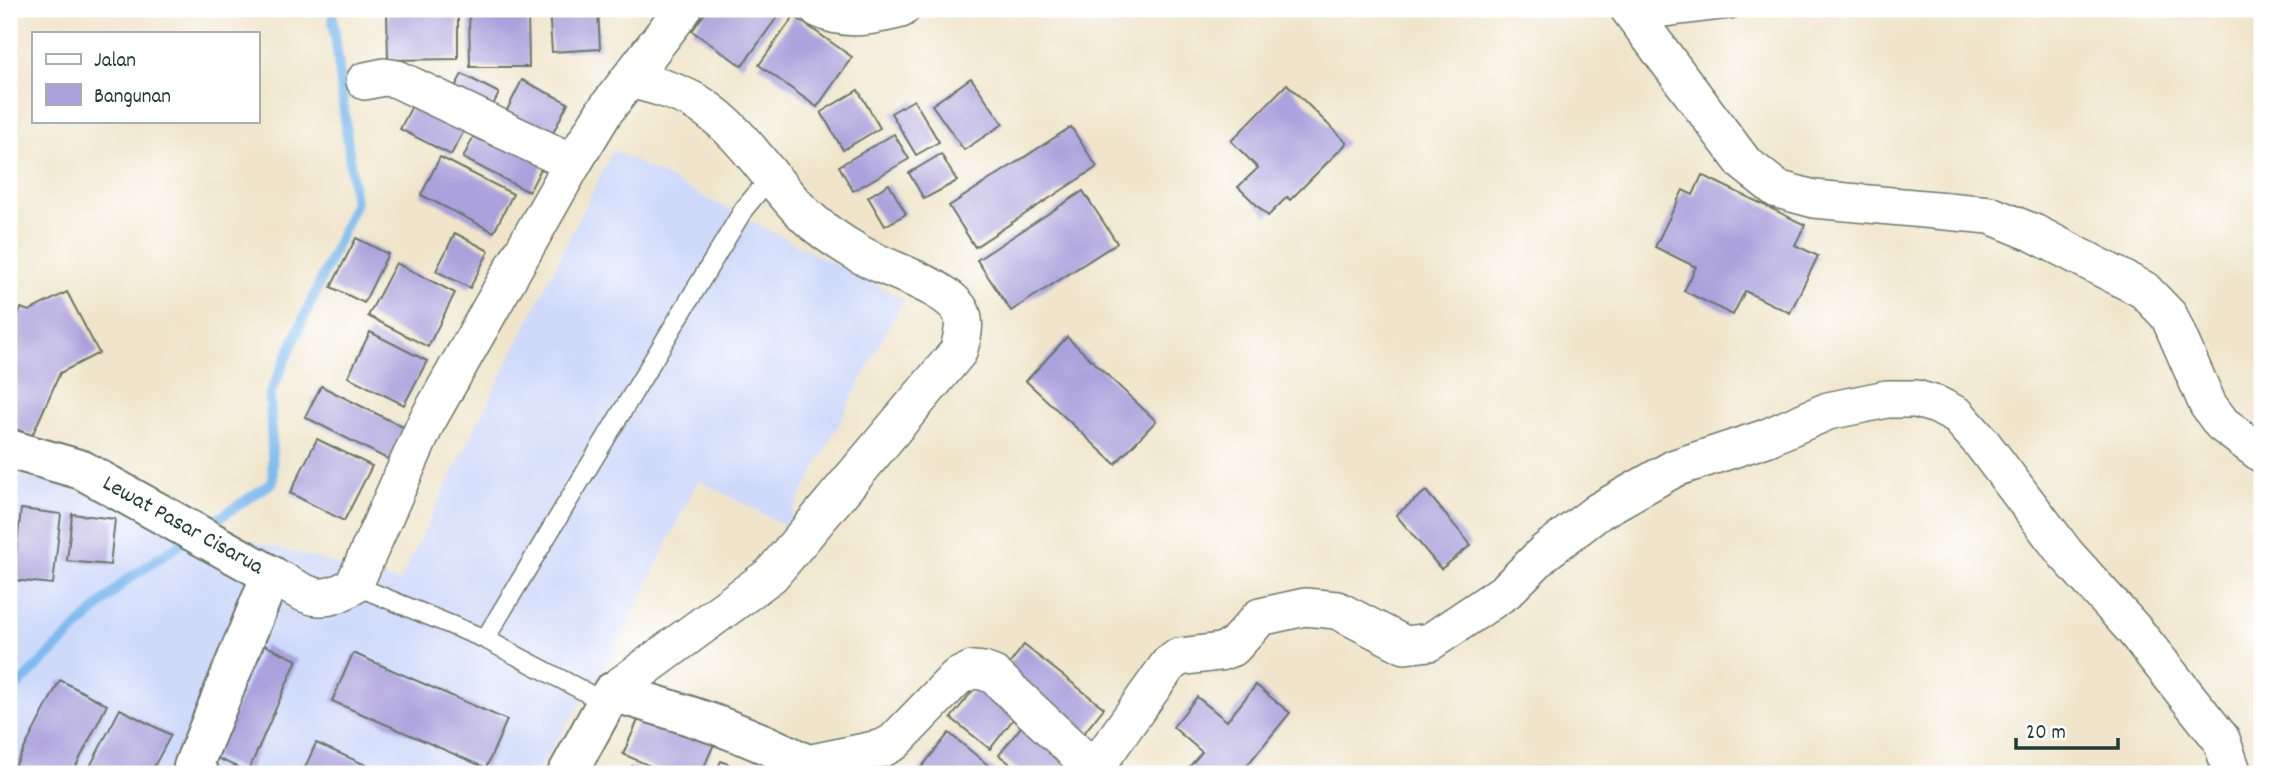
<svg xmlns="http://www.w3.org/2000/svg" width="2271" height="783" viewBox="0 0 2271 783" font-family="Dekko,sans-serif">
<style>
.built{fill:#cfdafa}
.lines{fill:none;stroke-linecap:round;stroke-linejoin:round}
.stream{stroke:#7bbaef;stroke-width:10}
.building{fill:#aba1dc}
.service-casing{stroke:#687868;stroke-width:21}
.minor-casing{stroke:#687868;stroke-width:40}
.tertiary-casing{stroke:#687868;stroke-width:42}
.service{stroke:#fff;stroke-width:18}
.minor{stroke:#fff;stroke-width:37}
.tertiary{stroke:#fff;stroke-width:38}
.labels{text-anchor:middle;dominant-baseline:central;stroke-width:6;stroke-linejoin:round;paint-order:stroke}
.street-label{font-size:23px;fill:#1f3d34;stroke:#fff}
</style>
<rect width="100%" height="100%" fill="#fff"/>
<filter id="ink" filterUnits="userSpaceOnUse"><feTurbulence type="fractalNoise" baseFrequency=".0143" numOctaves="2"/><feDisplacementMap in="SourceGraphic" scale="14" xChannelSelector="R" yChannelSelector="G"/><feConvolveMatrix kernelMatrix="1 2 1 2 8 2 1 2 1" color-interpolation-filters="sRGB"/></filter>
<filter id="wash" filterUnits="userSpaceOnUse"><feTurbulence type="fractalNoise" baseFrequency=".00686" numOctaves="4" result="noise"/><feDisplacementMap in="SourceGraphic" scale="28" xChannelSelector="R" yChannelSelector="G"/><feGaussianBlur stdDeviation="1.57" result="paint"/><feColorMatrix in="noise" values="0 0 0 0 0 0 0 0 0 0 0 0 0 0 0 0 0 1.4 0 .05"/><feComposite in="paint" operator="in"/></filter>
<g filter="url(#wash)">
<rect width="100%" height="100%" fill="#f0e5ca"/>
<polygon class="built" points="613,150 903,299 786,526 698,480 615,651 535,774 9,774 9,472 399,582"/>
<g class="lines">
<g class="stream">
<polyline points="203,529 273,482 270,394 355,204 332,9"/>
<polyline points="9,694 124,582 189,538"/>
</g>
</g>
<g id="blocks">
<g class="building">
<polygon points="549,9 598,9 600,49 552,52"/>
<polygon points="708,9 783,9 742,66 692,31"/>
<polygon points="469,10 528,10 529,67 470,67"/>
<polygon points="458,12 458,59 388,60 387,13"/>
<polygon points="794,16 852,57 817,107 759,65"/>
<polygon points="462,74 499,93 487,117 449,98"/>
<polygon points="971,78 1003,124 964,150 932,105"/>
<polygon points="522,80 568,103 547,145 501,122"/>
<polygon points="1287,84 1347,143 1290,200 1287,197 1268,216 1238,187 1258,168 1231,141"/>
<polygon points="858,90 880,128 843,150 821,112"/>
<polygon points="417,96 468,123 451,155 400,129"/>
<polygon points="914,100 939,142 916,155 891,113"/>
<polygon points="479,125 546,159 529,192 463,158"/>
<polygon points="1071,127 1097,167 975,247 949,206"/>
<polygon points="894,134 909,159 853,191 839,166"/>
<polygon points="941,154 957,181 924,199 909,173"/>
<polygon points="440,157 513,194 494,232 421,195"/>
<polygon points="1702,175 1805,225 1795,245 1818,256 1790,313 1745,291 1733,315 1684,291 1696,267 1655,247 1683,190 1693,195"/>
<polygon points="889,184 906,214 885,226 868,197"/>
<polygon points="1083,191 1117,243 1011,311 977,260"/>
<polygon points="455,233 489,251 470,288 436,271"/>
<polygon points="356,238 388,254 364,303 331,287"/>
<polygon points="396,263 455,293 428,347 368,316"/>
<polygon points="67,292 99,353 60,373 32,436 9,426 9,336 21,308 29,311"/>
<polygon points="370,332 427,361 404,405 348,377"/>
<polygon points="1067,337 1156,421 1115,464 1026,381"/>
<polygon points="321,386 407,429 391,461 305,417"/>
<polygon points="317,439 372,466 344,521 290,493"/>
<polygon points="1426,491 1471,545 1441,569 1396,515"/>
<polygon points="21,509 61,514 53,584 13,580"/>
<polygon points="72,514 115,519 110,565 67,561"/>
<polygon points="264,645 297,660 248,772 215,757"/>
<polygon points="1024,645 1104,708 1080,738 1001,675"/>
<polygon points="353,653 507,720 486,768 332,701"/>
<polygon points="60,680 107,705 72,774 11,774"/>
<polygon points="979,683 1018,713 990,749 951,718"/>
<polygon points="1256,685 1290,713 1240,774 1183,774 1202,752 1173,727 1197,697 1227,721"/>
<polygon points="120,709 171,735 150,774 86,774"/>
<polygon points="642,711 714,744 701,774 668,774 623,754"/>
<polygon points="1024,723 1074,774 1023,774 999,755"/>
<polygon points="949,733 999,774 916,774"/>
<polygon points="316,743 386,774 302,774"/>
<polygon points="721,761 750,774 715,774"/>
<polygon points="632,766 650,774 629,774"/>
</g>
</g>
</g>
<g filter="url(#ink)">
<use href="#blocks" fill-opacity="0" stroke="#687868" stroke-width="2"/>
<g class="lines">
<g class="service-casing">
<g id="service">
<polyline points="1636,21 1732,9"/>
<polyline points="354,585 485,639 606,703"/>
<polyline points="485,639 744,209 758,192 777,180"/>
</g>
</g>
<g class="minor-casing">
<g id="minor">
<path d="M819 9C847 22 873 16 901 9"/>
<polyline points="1629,9 1744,163 1777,189 1814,199 1990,215 2034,233 2144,290 2169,316 2208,405 2222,424 2262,454"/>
<polyline points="365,81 384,77 397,79 573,163"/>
<path d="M271 575C306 593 317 609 354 585L426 423 573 163 604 112 683 9"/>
<path d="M612 692 771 575 958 352C962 339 967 322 960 310 945 285 884 269 858 253 841 243 820 229 806 216 769 180 744 132 699 104 677 91 654 85 629 79"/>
<polyline points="807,764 883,748 894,742 957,677 972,670 983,671 994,675 1083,759 1102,758 1169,664 1179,657 1220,652 1233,647 1260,617 1305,607 1337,610 1405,645 1430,642 1506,591 1545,552 1599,511 1675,468 1766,438 1828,411 1887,399 1916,399 1937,405 1958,416 1981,442 2065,553 2135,631 2221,739 2233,774"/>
</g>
</g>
<g class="tertiary-casing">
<g id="tertiary">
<path id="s1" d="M9 449 82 470 271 575 196 759 193 767 199 774"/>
<path d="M567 774 612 692C685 713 758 736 825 774"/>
</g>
</g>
<use href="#service" class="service"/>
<use href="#minor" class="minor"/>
<use href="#tertiary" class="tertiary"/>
</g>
</g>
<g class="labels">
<g class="street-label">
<text stroke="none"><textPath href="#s1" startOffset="191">Lewat Pasar Cisarua</textPath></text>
</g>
</g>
<rect width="2271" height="783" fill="none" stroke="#fff" stroke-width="35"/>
<rect x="32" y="32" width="228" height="91" fill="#ffffff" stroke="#a5b1ae" stroke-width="2"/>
<rect x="46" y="54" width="35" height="10" fill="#ffffff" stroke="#a5b1ae" stroke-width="2"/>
<text x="94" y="66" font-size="21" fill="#1f3d34">Jalan</text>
<rect x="46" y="84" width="35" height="21" fill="#aba1dc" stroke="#a5b1ae" stroke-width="2"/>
<text x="94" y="102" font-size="21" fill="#1f3d34">Bangunan</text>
<path d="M2016 738v10h102v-10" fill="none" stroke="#1f3d34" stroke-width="3.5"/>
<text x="2026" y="738" font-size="21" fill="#1f3d34" stroke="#ffffff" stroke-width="5" paint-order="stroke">20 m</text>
</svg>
